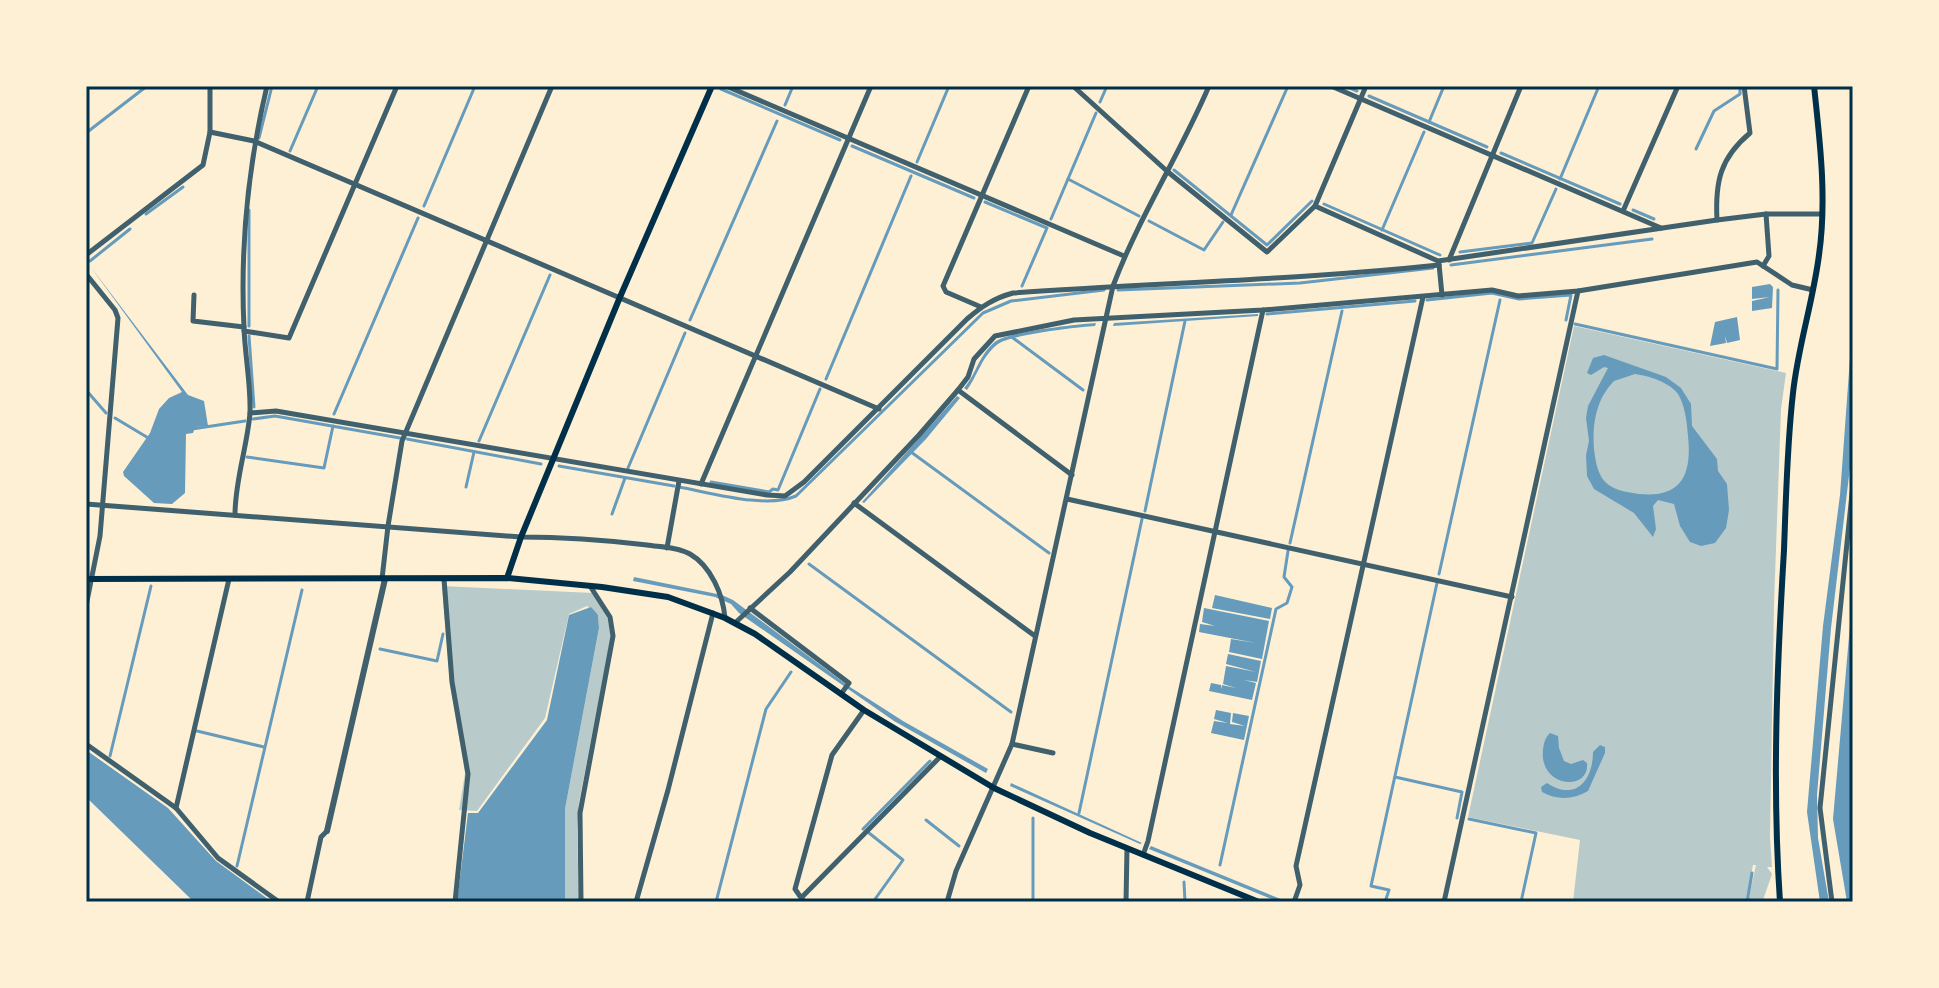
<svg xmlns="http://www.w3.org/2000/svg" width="1939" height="988" viewBox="0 0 1939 988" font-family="'Space Grotesk',sans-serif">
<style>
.green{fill:#b9caca}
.water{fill:#669bbc;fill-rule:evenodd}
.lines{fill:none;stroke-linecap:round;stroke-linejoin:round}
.stream{stroke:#669bbc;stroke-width:3}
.minor{stroke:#3f606c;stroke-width:5}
.tertiary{stroke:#3f606c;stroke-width:6}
.secondary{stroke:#003049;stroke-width:6}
.neatline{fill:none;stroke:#003049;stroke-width:3}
</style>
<rect width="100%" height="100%" fill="#fdf0d5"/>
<g class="green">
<polygon points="1574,326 1786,373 1781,409 1774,604 1770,838 1772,867 1767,867 1772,874 1763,900 1748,901 1756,865 1753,865 1746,902 1573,902 1580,840 1468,817"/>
<polygon points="442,586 593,593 607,616 611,636 579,802 577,830 579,902 565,902 565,809 599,628 598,615 587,606 569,614 545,718 477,811 459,810 465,773 450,683"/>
</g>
<g class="water">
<polygon points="90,266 188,395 204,401 208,426 195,427 193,433 186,434 185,493 172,504 154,503 124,476 123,472 150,433 159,409 169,398 182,392"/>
<polygon points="1770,284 1773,287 1772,308 1752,311 1752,301 1770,297 1752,299 1752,287"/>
<polygon points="1258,314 1258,316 1113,326 1114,323"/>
<polygon points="1737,317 1740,340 1727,343 1725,336 1726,343 1710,346 1715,322"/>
<polygon points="1853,317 1853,442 1831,628 1817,795 1818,838 1829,902 1820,902 1807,812 1823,626 1840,495"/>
<path d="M1096 323 1095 326C1078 327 1009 335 998 344 982 356 978 375 967 390L964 388C977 373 979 354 996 341 1008 332 1078 324 1096 323Z"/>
<path d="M1604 355 1666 377 1681 388 1691 404 1692 426 1717 459 1718 471 1727 484 1729 510 1726 528 1715 543 1701 546 1690 542 1680 526 1674 504 1658 500 1653 506 1656 529 1653 537 1634 513 1594 489 1587 476 1586 455 1589 441 1586 418 1588 406 1608 368 1604 367 1591 375 1587 373 1593 358ZM1635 374C1649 376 1669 382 1678 394 1685 405 1687 423 1688 436 1693 482 1676 502 1627 492 1601 487 1597 473 1594 449 1592 425 1596 399 1614 381Z"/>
<polygon points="957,396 960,398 926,439 864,503 862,502"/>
<polygon points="634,577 722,595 733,600 850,687 903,721 988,769 986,773 894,721 739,613 731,604 715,597 633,581"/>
<polygon points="1853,591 1853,902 1847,902 1833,819"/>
<polygon points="1215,595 1272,608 1270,619 1212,608"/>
<polygon points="591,607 598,615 599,628 565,809 565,902 457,902 468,813 478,813 547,720 569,615"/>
<polygon points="1204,608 1269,621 1262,659 1229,652 1231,639 1256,643 1199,632 1200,624 1215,626 1202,622"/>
<polygon points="1228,654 1261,661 1257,682 1244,680 1256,683 1252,700 1209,691 1211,683 1221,685 1221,689 1222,685 1236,688 1223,684 1226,666 1256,672 1226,664"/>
<polygon points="1216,710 1231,713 1230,724 1245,726 1232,722 1233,713 1249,716 1244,740 1211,733 1214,721 1228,723 1214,719"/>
<path d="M1550 733 1558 736 1559 748 1564 761 1571 764 1583 760 1587 763C1590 792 1539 788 1543 750 1544 742 1545 738 1550 733Z"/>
<path d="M1600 745 1605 747V753L1588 791C1573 800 1556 800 1542 792L1541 787 1547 783C1576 802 1593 780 1593 752Z"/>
<polygon points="86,750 168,808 216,861 272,902 194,902 86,797"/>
<polygon points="1011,783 1142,843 1140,844 1010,786"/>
<polygon points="1151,846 1288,902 1279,902 1149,849"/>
</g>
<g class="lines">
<g class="stream">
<polyline points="1345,86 1357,91"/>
<polyline points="721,89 840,140"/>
<polyline points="1369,96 1487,147"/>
<polyline points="1100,102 1107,86"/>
<polyline points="785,105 793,86"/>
<polyline points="1429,122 1444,86"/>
<polyline points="86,133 147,86"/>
<polyline points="259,138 272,86"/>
<polyline points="852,146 974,198"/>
<polyline points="1696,149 1714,111 1740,94 1740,86"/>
<polyline points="290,151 318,86"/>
<polyline points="1501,153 1620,204"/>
<polyline points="917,162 949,86"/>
<polyline points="1174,170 1267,245 1312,201"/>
<polyline points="1068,179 1139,216"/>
<polyline points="1560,179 1599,86"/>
<polyline points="985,202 1047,228 1022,286"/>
<polyline points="1324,204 1440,255"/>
<polyline points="424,206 475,86"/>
<polyline points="249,210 249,326"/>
<polyline points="1633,210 1654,219"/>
<polyline points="146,214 183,187"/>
<polyline points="1231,215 1288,86"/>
<polyline points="1051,219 1096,113"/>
<polyline points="1149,221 1204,250 1223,222"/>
<polyline points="1382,230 1424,132"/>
<polyline points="1460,252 1532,243 1556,189"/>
<polyline points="90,261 130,229"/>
<polyline points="1451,265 1652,239"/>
<polyline points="1118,290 1300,283 1433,268"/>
<polyline points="1427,300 1492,293 1519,299 1571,295 1566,320"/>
<polyline points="1267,314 1415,301"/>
<polyline points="690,320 777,121"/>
<polyline points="1575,324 1777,369 1778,290"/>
<polyline points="249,336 254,407"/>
<polyline points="1013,338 1083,390"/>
<polyline points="826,379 911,176"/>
<polyline points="86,390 106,413"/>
<polyline points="334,414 418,218"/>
<polyline points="115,418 150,439"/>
<polyline points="253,419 275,416 400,438"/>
<polyline points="192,429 245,421"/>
<polyline points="407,439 541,464"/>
<polyline points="479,441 550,275"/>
<polyline points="911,452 1049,553"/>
<polyline points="247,457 324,468 333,426"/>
<polyline points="559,466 674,486"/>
<polyline points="628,468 685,333"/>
<polyline points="711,482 769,492 773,489 778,490 820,389"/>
<polyline points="466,487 474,452"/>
<path d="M679 487C712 493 766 509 796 496L983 313 1011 301 1104 290"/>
<polyline points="1145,511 1185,321"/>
<polyline points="612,514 625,478"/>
<polyline points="1290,543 1342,311"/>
<polyline points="809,564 1011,712"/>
<polyline points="1439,574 1500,300"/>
<polyline points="380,649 437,661 443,634"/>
<polyline points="197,731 264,747"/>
<polyline points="110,756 151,586"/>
<polyline points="1395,777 1462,792 1457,818"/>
<polyline points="1079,813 1142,519"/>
<polyline points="1469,819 1536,833 1521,902"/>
<polyline points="926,820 959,846"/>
<polyline points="863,829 930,761"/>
<polyline points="869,833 903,860 873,902"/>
<polyline points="1220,865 1276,609 1287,603 1292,587 1284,577 1288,551"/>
<polyline points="237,866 302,590"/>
<polyline points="1184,882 1185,902"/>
<polyline points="716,902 766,709 791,672"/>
<polyline points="1033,902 1033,818"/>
<polyline points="1385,902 1389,890 1371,886 1437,583"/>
<polyline points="1747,902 1752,873"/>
</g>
<g class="minor">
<polyline points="726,86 1124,256"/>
<polyline points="1073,86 1168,172 1267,252 1315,206 1366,86"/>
<polyline points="1331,86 1661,228"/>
<polyline points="210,132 254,141 879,409"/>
<polyline points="1315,206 1438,261 1717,220 1766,214 1822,214"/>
<polyline points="1623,211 1678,86"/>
<path d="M1717 220C1715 182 1720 158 1750 133L1744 86"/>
<polyline points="86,255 203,165 210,132 210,86"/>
<polyline points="1449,260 1521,86"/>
<polyline points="1439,264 1442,295"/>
<polyline points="1763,266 1769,256 1766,214"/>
<polyline points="86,274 115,310 118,318 100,536 86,606"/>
<polyline points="194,295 193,321 244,327"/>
<polyline points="981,307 946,292 943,286 1029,86"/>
<polyline points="244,331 289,338 397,86"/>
<polyline points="958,390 1072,475"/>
<path d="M250 413 276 411 767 495 785 496 804 482 967 319C981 307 994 298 1013 293 1155 283 1297 280 1439 265"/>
<polyline points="701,484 871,86"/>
<polyline points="1067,499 1512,597"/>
<polyline points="854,503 1035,636"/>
<path d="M86 504 521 537C564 537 605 540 647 545 660 547 678 547 690 554 711 566 723 595 725 618"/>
<path d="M235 515C235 480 247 448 250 413 251 385 245 356 244 328 240 245 248 166 267 86"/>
<polyline points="667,548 679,481"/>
<polyline points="382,579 388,526 402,441 552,86"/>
<polyline points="444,579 452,682 468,774 455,902"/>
<polyline points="750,608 849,683 841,694"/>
<polyline points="735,623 790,572 919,435 958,390 968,377 974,359 995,336 1074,320 1263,310 1492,290 1518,296 1578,291 1757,262 1792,285 1813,290"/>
<polyline points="86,744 176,808 218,858 279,902"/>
<polyline points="1012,744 1053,753"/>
<polyline points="176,808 229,579"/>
<polyline points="1143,855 1148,841 1263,310"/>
<polyline points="802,897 940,757"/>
<polyline points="307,902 321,837 327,831"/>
<polyline points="581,902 580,813 613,636 610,617 590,586"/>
<polyline points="636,902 668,790 713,613"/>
<polyline points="804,902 795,889 832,755 864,710"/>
<path d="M947 902 956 871 1012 744 1113 286C1139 217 1180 154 1209 86"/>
<polyline points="1126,902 1127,848"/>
<polyline points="1294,902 1300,885 1296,866 1423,297"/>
<polyline points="1444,902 1578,291"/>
<polyline points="1832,902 1820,808 1853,484"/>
</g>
<polyline class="tertiary" points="327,831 385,579"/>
<g class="secondary">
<polyline points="507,578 521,537 620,297 712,86"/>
<polyline points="86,579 507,578 602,587 668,597 725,618 755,634 864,710 994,788 1090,833 1259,902"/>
<path d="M1780 902C1772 785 1777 667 1784 550 1786 498 1787 445 1793 393 1798 346 1813 302 1819 255 1827 199 1820 142 1814 86"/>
</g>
</g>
<rect width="1939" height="988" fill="none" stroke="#fdf0d5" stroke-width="176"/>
<rect x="88" y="88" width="1763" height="812" class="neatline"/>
</svg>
